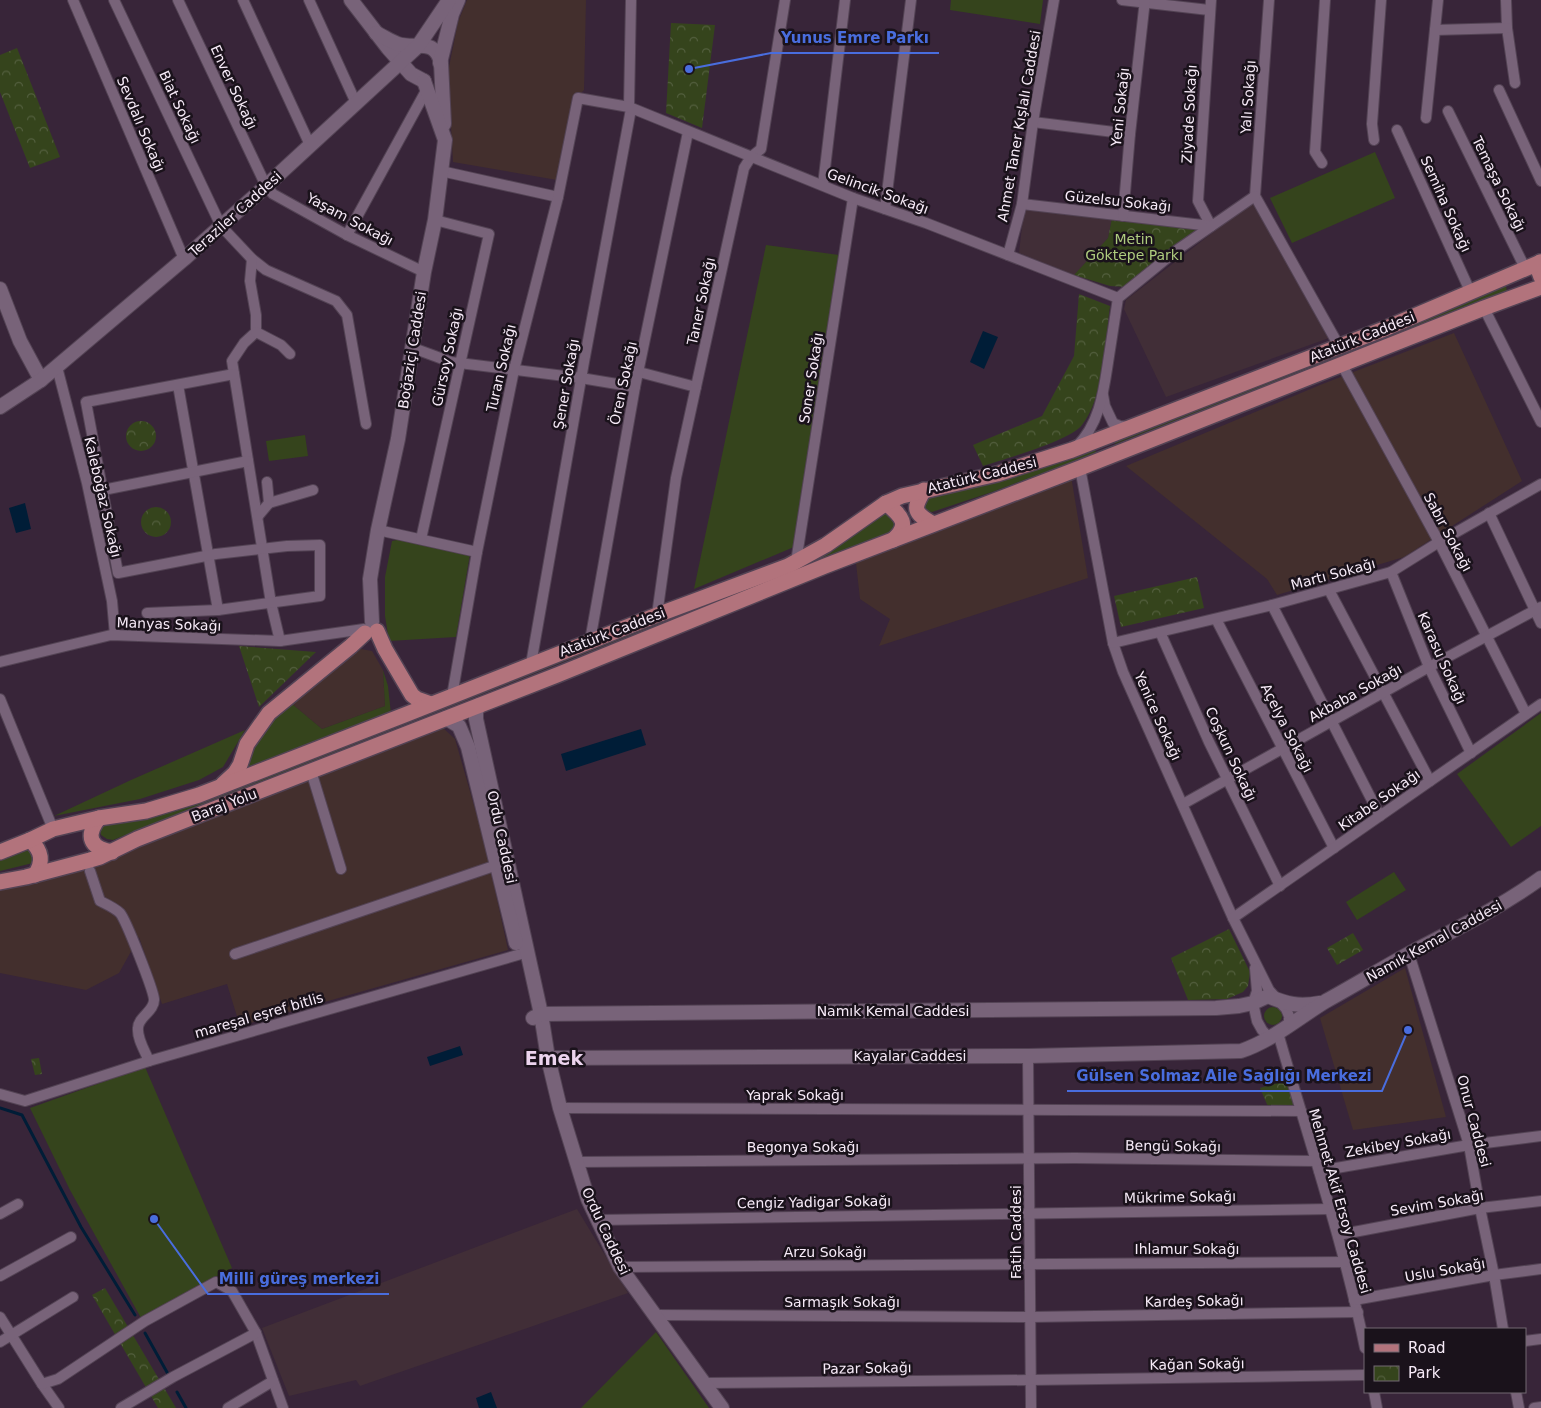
<svg xmlns="http://www.w3.org/2000/svg" width="1541" height="1408" viewBox="0 0 1541 1408" font-family="'DejaVu Sans',sans-serif">
<style>
.commercial{fill:#432f2d}
.industrial{fill:#412e37}
.green{fill:#35441c}
.park{fill:url(#park-crowns)}
.water{fill:#001d37}
.lines{fill:none;stroke-linecap:round;stroke-linejoin:round}
.stream{stroke:#001d37;stroke-width:3}
.street-casing{stroke:#534354;stroke-width:12}
.secondary-casing{stroke:#534354;stroke-width:16}
.primary-casing{stroke:#534354;stroke-width:18}
.street{stroke:#786379;stroke-width:10}
.secondary{stroke:#786379;stroke-width:14}
.primary{stroke:#b2737c;stroke-width:15}
.labels{text-anchor:middle;dominant-baseline:central;stroke-width:5;stroke-linejoin:round;paint-order:stroke}
.street-label{font-size:14px;fill:#f7ebf8;stroke:#1a121b}
.park-label{font-size:14px;fill:#aecc7e;stroke:#1a121b}
.district-label{font-size:19px;font-weight:bold;fill:#ecd4ee;stroke:#1a121b}
.leader{fill:none;stroke:#496dde;stroke-width:2}
.callout-dot{fill:#496dde;stroke:#1a121b;stroke-width:2}
.callout-label{font-size:15px;text-anchor:middle;font-weight:bold;fill:#496dde;stroke:#1a121b;stroke-width:5;stroke-linejoin:round;paint-order:stroke}
</style>
<defs>
<pattern id="park-crowns" width="20" height="18" patternUnits="userSpaceOnUse" patternTransform="scale(1.25)"><rect width="20" height="18" fill="#35441c"/><path d="M2 6a3 3 0 1 1 6 0M12 15a3 3 0 1 1 6 0" fill="none" stroke="#535f3e"/></pattern>
</defs>
<rect width="100%" height="100%" fill="#382539"/>
<g class="commercial">
<polygon points="467,0 586,0 584,90 576,98 557,180 453,162 448,72 458,22"/>
<polygon points="1454,333 1522,481 1404,557 1277,595 1267,579 1126,466 1320,385"/>
<polygon points="1071,476 1088,578 879,646 890,619 860,599 856,563"/>
<polygon points="361,649 372,651 383,670 385,706 322,729 291,703"/>
<polygon points="443,728 455,739 485,844 508,950 240,1026 227,984 162,1004 139,937 119,973 86,990 0,973 0,887 108,859"/>
<polygon points="1405,968 1446,1117 1353,1130 1320,1018"/>
</g>
<g class="industrial">
<polygon points="1252,202 1329,338 1166,397 1124,309 1126,300"/>
<polygon points="1024,209 1112,218 1108,238 1074,275 1019,253"/>
<polygon points="577,1209 628,1293 360,1386 356,1380 289,1396 262,1328"/>
</g>
<g class="green">
<polygon points="951,0 1043,0 1040,24 950,10"/>
<polygon points="1375,152 1395,198 1292,243 1270,198"/>
<polygon points="766,245 839,255 794,547 694,589"/>
<polygon points="1504,283 1506,286 1507,292 1371,344 1115,444 1114,440"/>
<polygon points="305,435 308,456 269,461 266,441"/>
<polygon points="1095,448 1096,453 995,491 932,512 924,510 922,501 926,498 1016,477"/>
<polygon points="884,514 890,514 896,522 894,531 113,840 107,839 101,835 100,829 102,825 739,587"/>
<polygon points="402,539 470,554 456,637 389,641 385,616 385,577 392,541"/>
<polygon points="383,670 388,686 391,714 246,768 262,730 291,703 322,729 385,706"/>
<polygon points="1541,713 1541,826 1511,847 1457,774"/>
<polygon points="245,730 223,767 199,780 140,799 54,816 131,780"/>
<polygon points="27,846 34,853 33,863 0,871 0,858"/>
<polygon points="1394,872 1406,890 1357,920 1346,902"/>
<circle cx="1273" cy="1016" r="9"/>
<polygon points="145,1067 232,1268 141,1318 70,1190 30,1108"/>
<polygon points="656,1332 709,1408 581,1408"/>
</g>
<g class="park">
<polygon points="671,23 715,25 702,128 666,113"/>
<polygon points="17,48 60,157 30,168 0,92 0,55"/>
<polygon points="1112,218 1203,227 1126,287 1110,286 1074,275 1108,238"/>
<path d="M1079 294 1110 306C1105 341 1104 398 1082 425 1070 441 1004 459 983 466L973 445 1042 416 1074 356Z"/>
<circle cx="141" cy="436" r="15"/>
<circle cx="156" cy="522" r="15"/>
<polygon points="1197,577 1204,608 1121,627 1114,596"/>
<polygon points="239,646 316,652 259,707"/>
<polygon points="1229,929 1250,972 1248,986 1243,992 1227,999 1188,1000 1171,958"/>
<polygon points="1353,933 1363,950 1337,965 1327,948"/>
<polygon points="39,1058 42,1074 35,1075 31,1059"/>
<polygon points="1287,1080 1295,1106 1269,1109 1260,1088"/>
<polygon points="105,1288 176,1408 158,1408 92,1295"/>
</g>
<g class="water">
<polygon points="983,331 998,337 984,369 970,362"/>
<polygon points="25,503 31,529 16,533 9,508"/>
<polygon points="641,729 646,745 566,771 561,754"/>
<polygon points="460,1046 463,1055 430,1066 427,1057"/>
<polygon points="491,1392 497,1408 479,1408 476,1398"/>
</g>
<g class="lines">
<g class="stream">
<polyline points="0,1108 22,1115 81,1227 135,1315"/>
<polyline points="145,1333 168,1374"/>
<polyline points="177,1392 186,1408"/>
</g>
<g class="street-casing">
<g id="street">
<polyline points="73,0 184,259"/>
<polyline points="114,0 221,226 252,259 266,270 336,301 347,315 366,424"/>
<polyline points="178,0 266,186 273,194 347,235 424,272"/>
<polyline points="243,0 310,145"/>
<polyline points="309,0 356,103"/>
<polyline points="1122,0 1209,10"/>
<polyline points="1211,0 1198,201 1211,226"/>
<polyline points="1269,0 1255,196 1339,346"/>
<polyline points="1506,0 1507,28 1515,83"/>
<polyline points="1435,30 1507,28"/>
<polyline points="1499,90 1541,181"/>
<polyline points="629,107 631,0"/>
<polyline points="1448,111 1525,268"/>
<polyline points="1426,118 1438,0"/>
<polyline points="1033,122 1130,134"/>
<polyline points="1397,130 1470,291"/>
<polyline points="1374,140 1372,124 1381,0"/>
<polyline points="1322,163 1315,152 1325,0"/>
<polyline points="441,171 558,197"/>
<polyline points="823,185 845,0"/>
<polyline points="1022,204 1211,226"/>
<polyline points="885,209 911,0"/>
<polyline points="1123,216 1130,134 1145,0"/>
<polyline points="347,235 427,89"/>
<polyline points="1008,255 1022,204 1033,122 1054,0"/>
<polyline points="252,259 250,281 256,315 256,332 244,343 232,361 271,603 280,641"/>
<polyline points="1484,308 1541,422"/>
<polyline points="256,332 281,345 290,354"/>
<polyline points="413,348 451,362 581,378 635,387"/>
<polyline points="1342,365 1439,542 1526,714"/>
<polyline points="57,367 87,483 112,601 115,635"/>
<polyline points="639,372 696,387"/>
<polyline points="178,385 218,610"/>
<polyline points="1103,395 1105,406 1113,423 1120,426 1128,427"/>
<path d="M1076 447C1101 423 1104 388 1109 356 1112 337 1115 317 1118 298L1177 250 1255 196"/>
<polyline points="1080,468 1113,643 1123,672 1233,918 1269,990 1286,1009 1289,1016 1289,1025"/>
<polyline points="103,490 248,461"/>
<polyline points="269,503 313,490"/>
<polyline points="1489,513 1541,623"/>
<polyline points="258,516 269,503 267,482"/>
<polyline points="378,530 477,552"/>
<polyline points="421,539 489,234 435,220"/>
<polyline points="796,562 853,198"/>
<polyline points="1391,572 1429,667 1471,753"/>
<polyline points="1329,590 1430,781"/>
<polyline points="1272,605 1380,816"/>
<polyline points="147,613 218,610 320,596 320,545 287,546 216,554 118,573 86,402 234,374"/>
<polyline points="657,615 676,478 744,168 751,157 761,149 785,0"/>
<polyline points="1216,619 1334,848"/>
<polyline points="1160,632 1209,742 1280,886"/>
<polyline points="590,641 635,387 688,132"/>
<polyline points="1113,643 1272,605 1391,572 1439,542 1541,484"/>
<polyline points="0,662 111,635 280,641 364,629"/>
<polyline points="531,664 584,362 631,109"/>
<polyline points="452,696 477,552 514,370 558,197 578,98 629,107 853,198 926,223 1118,298"/>
<polyline points="0,699 53,829"/>
<polyline points="311,771 341,869"/>
<polyline points="1183,804 1429,667 1541,607"/>
<path d="M90 871 100 901C106 904 115 908 120 913 126 920 153 989 154 999 155 1011 138 1017 138 1028 137 1039 145 1051 149 1061"/>
<polyline points="1233,918 1541,704"/>
<polyline points="235,954 497,865"/>
<polyline points="1409,954 1469,1145 1480,1208 1494,1275 1503,1329"/>
<polyline points="1255,968 1257,991 1253,1003 1257,1021 1262,1030 1269,1038"/>
<path d="M1278 1033C1308 1138 1343 1241 1365 1348"/>
<polyline points="1028,1056 1031,1408"/>
<polyline points="0,1094 25,1101 149,1061 528,952"/>
<polyline points="560,1108 1301,1111"/>
<polyline points="576,1162 1075,1158 1316,1161"/>
<polyline points="1319,1171 1469,1145 1541,1136"/>
<polyline points="0,1214 18,1204"/>
<polyline points="598,1220 1331,1209"/>
<polyline points="1338,1235 1480,1208 1541,1201"/>
<polyline points="620,1267 1345,1262"/>
<polyline points="0,1276 71,1237"/>
<polyline points="1354,1300 1494,1275 1541,1269"/>
<polyline points="654,1315 1030,1317 1358,1312"/>
<polyline points="0,1317 42,1384 59,1408"/>
<polyline points="1525,1341 1541,1339"/>
<polyline points="0,1342 73,1297"/>
<polyline points="704,1383 1031,1380 1365,1375"/>
<polyline points="42,1384 58,1379 145,1321 216,1282 232,1291 256,1333 283,1408"/>
<polyline points="1374,1392 1377,1408"/>
<polyline points="1516,1392 1519,1408"/>
<polyline points="121,1408 173,1377 256,1333"/>
<polyline points="228,1408 273,1381"/>
<polyline points="1534,1408 1541,1407"/>
</g>
</g>
<g class="secondary-casing">
<g id="secondary">
<polyline points="351,0 388,48 411,74 424,81"/>
<path d="M376 33C383 36 390 41 398 44 416 50 435 37 441 63L444 124"/>
<polyline points="440,63 452,14 458,0"/>
<polyline points="0,289 20,341 41,380"/>
<polyline points="0,407 41,380 184,259 266,186 418,46 449,0"/>
<polyline points="372,622 370,579 378,530 398,439 424,272 435,220 445,140 424,81"/>
<polyline points="479,705 476,712 476,719 541,1014 548,1058 560,1108 588,1199 620,1267 722,1408"/>
<polyline points="446,718 459,726 468,747 516,943"/>
<path d="M533 1018 541 1014 1216 1008 1239 1006 1253 1003 1268 996C1287 1004 1298 1007 1320 1003"/>
<path d="M548 1058 1028 1056 1241 1051C1273 1040 1298 1018 1326 1001 1355 985 1383 968 1412 952 1456 929 1501 907 1541 878"/>
</g>
</g>
<g class="primary-casing">
<g id="primary">
<polyline points="1540,262 1538,269 1541,277"/>
<path d="M924 490C913 509 913 512 933 524"/>
<path d="M886 503C901 516 911 524 893 540"/>
<polyline points="377,631 385,649 412,695 417,699 431,704"/>
<polyline points="223,784 235,773 240,765 247,744 269,713 351,646 365,633"/>
<path d="M99 818C85 836 90 848 112 852"/>
<path d="M30 840C42 851 44 861 35 875"/>
<polyline points="0,852 30,840 53,829 99,818 146,811 199,795 407,714 657,615 788,566 826,545 886,503 902,496 997,474 1072,450 1384,329 1541,262"/>
<polyline points="0,882 26,877 90,860 100,857 137,839 557,675 825,566 1080,468 1484,308 1541,287"/>
</g>
</g>
<use href="#street" class="street"/>
<use href="#secondary" class="secondary"/>
<use href="#primary" class="primary"/>
</g>
<g class="labels">
<g class="street-label">
<text transform="translate(234 87) rotate(65)">Enver Sokağı</text>
<text transform="translate(1248 97) rotate(-86)">Yalı Sokağı</text>
<text transform="translate(180 107) rotate(65)">Biat Sokağı</text>
<text transform="translate(1120 107) rotate(-84)">Yeni Sokağı</text>
<text transform="translate(1189 114) rotate(-87)">Ziyade Sokağı</text>
<text transform="translate(141 124) rotate(67)">Sevdalı Sokağı</text>
<text transform="translate(1019 126) rotate(-80)">Ahmet Taner Kışlalı Caddesi</text>
<text transform="translate(1499 184) rotate(64)">Temaşa Sokağı</text>
<text transform="translate(878 191) rotate(20)">Gelincik Sokağı</text>
<text transform="translate(1118 201) rotate(6)">Güzelsu Sokağı</text>
<text transform="translate(1446 204) rotate(66)">Semiha Sokağı</text>
<text transform="translate(235 214) rotate(-42)">Teraziler Caddesi</text>
<text transform="translate(350 219) rotate(28)">Yaşam Sokağı</text>
<text transform="translate(701 301) rotate(-78)">Taner Sokağı</text>
<text transform="translate(1362 337) rotate(-22)">Atatürk Caddesi</text>
<text transform="translate(412 350) rotate(-81)">Boğaziçi Caddesi</text>
<text transform="translate(447 357) rotate(-78)">Gürsoy Sokağı</text>
<text transform="translate(501 368) rotate(-77)">Turan Sokağı</text>
<text transform="translate(811 378) rotate(-81)">Soner Sokağı</text>
<text transform="translate(623 383) rotate(-78)">Ören Sokağı</text>
<text transform="translate(566 384) rotate(-80)">Şener Sokağı</text>
<text transform="translate(982 475) rotate(-14)">Atatürk Caddesi</text>
<text transform="translate(103 497) rotate(77)">Kaleboğaz Sokağı</text>
<text transform="translate(1448 532) rotate(62)">Sabır Sokağı</text>
<text transform="translate(1333 574) rotate(-15)">Martı Sokağı</text>
<text transform="translate(169 624) rotate(2)">Manyas Sokağı</text>
<text transform="translate(612 632) rotate(-21)">Atatürk Caddesi</text>
<text transform="translate(1442 658) rotate(66)">Karasu Sokağı</text>
<text transform="translate(1355 693) rotate(-29)">Akbaba Sokağı</text>
<text transform="translate(1158 716) rotate(66)">Yenice Sokağı</text>
<text transform="translate(1287 728) rotate(63)">Açelya Sokağı</text>
<text transform="translate(1231 754) rotate(65)">Coşkun Sokağı</text>
<text transform="translate(1379 800) rotate(-35)">Kitabe Sokağı</text>
<text transform="translate(224 805) rotate(-21)">Baraj Yolu</text>
<text transform="translate(502 837) rotate(78)">Ordu Caddesi</text>
<text transform="translate(1434 941) rotate(-29)">Namık Kemal Caddesi</text>
<text x="893" y="1011">Namık Kemal Caddesi</text>
<text transform="translate(259 1015) rotate(-16)">mareşal eşref bitlis</text>
<text x="910" y="1056">Kayalar Caddesi</text>
<text x="795" y="1095">Yaprak Sokağı</text>
<text transform="translate(1474 1121) rotate(75)">Onur Caddesi</text>
<text transform="translate(1398 1143) rotate(-10)">Zekibey Sokağı</text>
<text transform="translate(1173 1146) rotate(1)">Bengü Sokağı</text>
<text x="803" y="1147">Begonya Sokağı</text>
<text transform="translate(1180 1197) rotate(-1)">Mükrime Sokağı</text>
<text transform="translate(1340 1201) rotate(74)">Mehmet Akif Ersoy Caddesi</text>
<text transform="translate(814 1202) rotate(-1)">Cengiz Yadigar Sokağı</text>
<text transform="translate(1437 1203) rotate(-10)">Sevim Sokağı</text>
<text transform="translate(606 1231) rotate(65)">Ordu Caddesi</text>
<text transform="translate(1016 1232) rotate(-90)">Fatih Caddesi</text>
<text x="1187" y="1249">Ihlamur Sokağı</text>
<text x="825" y="1252">Arzu Sokağı</text>
<text transform="translate(1445 1270) rotate(-10)">Uslu Sokağı</text>
<text transform="translate(1194 1301) rotate(-1)">Kardeş Sokağı</text>
<text x="842" y="1302">Sarmaşık Sokağı</text>
<text transform="translate(1197 1364) rotate(-1)">Kağan Sokağı</text>
<text transform="translate(867 1368) rotate(-1)">Pazar Sokağı</text>
</g>
<g class="park-label">
<text x="1134" y="239">Metin<tspan x="1134" dy="16">Göktepe Parkı</tspan></text>
</g>
<g class="district-label">
<text x="554" y="1058">Emek</text>
</g>
</g>
<path class="leader" d="M689 69L771 53H939M1408 1030L1382 1091H1067M154 1219L208 1294H389"/>
<g class="callout-dot">
<circle cx="689" cy="69" r="5"/>
<circle cx="1408" cy="1030" r="5"/>
<circle cx="154" cy="1219" r="5"/>
</g>
<g class="callout-label">
<text x="855" y="43">Yunus Emre Parkı</text>
<text x="1224" y="1081">Gülsen Solmaz Aile Sağlığı Merkezi</text>
<text x="299" y="1284">Milli güreş merkezi</text>
</g>
<rect x="1364" y="1328" width="162" height="65" fill="#1a121b" stroke="#726973"/>
<rect x="1374" y="1344" width="25" height="8" fill="#b2737c" stroke="#726973"/>
<text x="1408" y="1353" font-size="15" fill="#f7ebf8">Road</text>
<rect x="1374" y="1366" width="25" height="15" fill="url(#park-crowns)" stroke="#726973"/>
<text x="1408" y="1378" font-size="15" fill="#f7ebf8">Park</text>
</svg>
